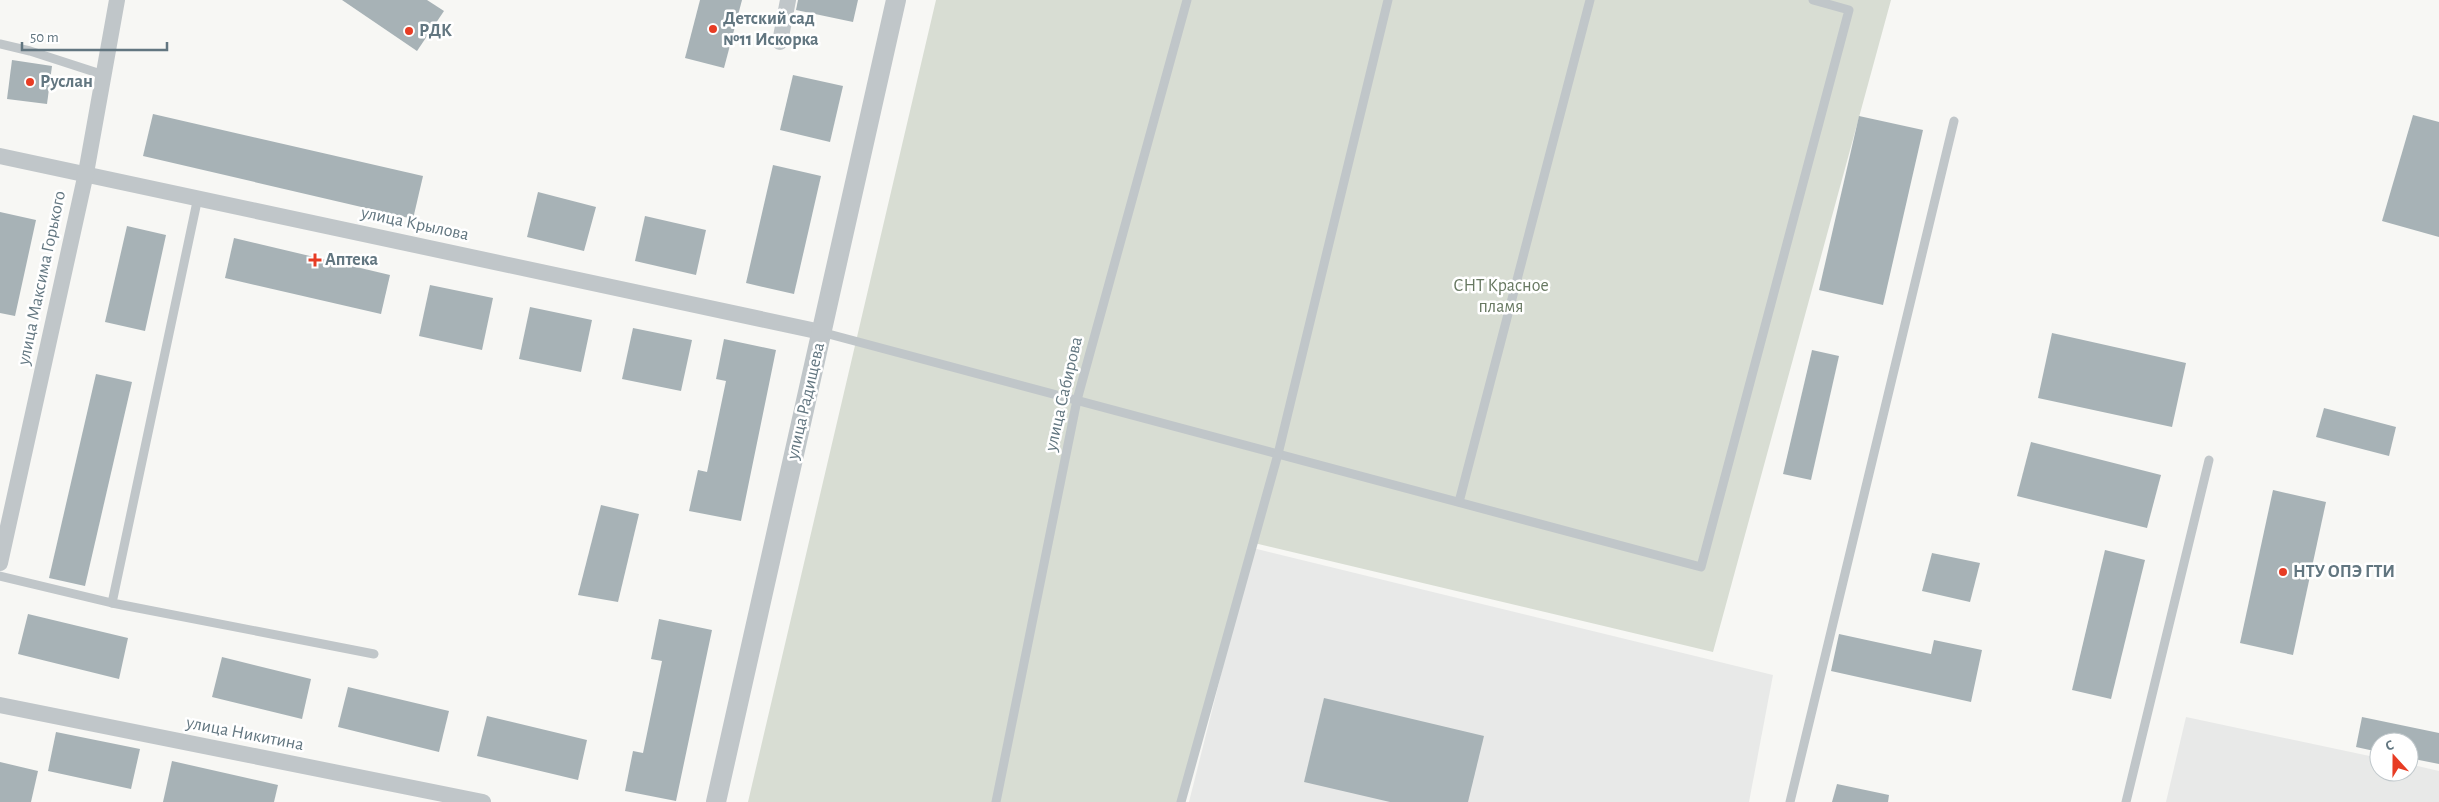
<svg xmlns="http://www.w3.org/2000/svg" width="2439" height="802" viewBox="0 0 2439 802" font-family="'Alegreya Sans',sans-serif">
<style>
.built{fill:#e8e9e8}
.green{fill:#d8ddd3}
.building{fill:#a7b2b6}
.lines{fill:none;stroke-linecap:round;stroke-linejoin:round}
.service{stroke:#c0c6c9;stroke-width:9}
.minor{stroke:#c0c6c9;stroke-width:16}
.tertiary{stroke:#c0c6c9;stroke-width:20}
.poi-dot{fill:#e73c24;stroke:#fff;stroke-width:2}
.labels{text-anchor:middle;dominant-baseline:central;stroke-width:5;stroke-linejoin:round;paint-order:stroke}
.poi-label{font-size:18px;font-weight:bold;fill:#627680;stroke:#fff;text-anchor:start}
.street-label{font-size:18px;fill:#627680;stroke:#fff}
.park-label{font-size:18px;fill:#677861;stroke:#fff}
</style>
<rect width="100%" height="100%" fill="#f7f7f4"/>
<g class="built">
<polygon points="1253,548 1773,675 1749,802 1189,802"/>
<polygon points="2186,717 2379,758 2379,772 2409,772 2409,764 2439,771 2439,802 2166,802"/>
</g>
<polygon class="green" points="936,0 1891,0 1713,652 1250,542 1183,802 748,802"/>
<g class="building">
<polygon points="342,0 427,0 444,11 417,51"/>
<polygon points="700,0 742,0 724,68 685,58"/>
<polygon points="798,0 858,0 853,22 796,10"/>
<polygon points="12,60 52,66 47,104 7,99"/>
<polygon points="793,75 843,86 830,142 780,130"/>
<polygon points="153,114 423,176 413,219 143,156"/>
<polygon points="2413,115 2439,122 2439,237 2382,221"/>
<polygon points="1859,116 1923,130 1883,305 1819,290"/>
<polygon points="773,165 821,176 794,294 746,283"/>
<polygon points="538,192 596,207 584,251 527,237"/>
<polygon points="0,212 36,220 15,316 0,313"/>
<polygon points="645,216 706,230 696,275 635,261"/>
<polygon points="127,226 166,235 145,331 105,322"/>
<polygon points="234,238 390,275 381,314 225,278"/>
<polygon points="430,285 493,298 482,350 419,336"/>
<polygon points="530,307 592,320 581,372 519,359"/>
<polygon points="633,328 692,340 681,391 622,379"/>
<polygon points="2052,333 2186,363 2172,427 2038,398"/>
<polygon points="724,339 776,350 741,521 689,511 698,470 707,472 726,381 716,379"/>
<polygon points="1812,350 1839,356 1811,480 1783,474"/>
<polygon points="96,374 132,382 85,586 49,578"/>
<polygon points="2324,408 2396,427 2389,456 2316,437"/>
<polygon points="2031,442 2161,475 2147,528 2017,496"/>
<polygon points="2273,490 2326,502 2293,655 2240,643"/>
<polygon points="601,505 639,514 618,602 578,595"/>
<polygon points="2105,550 2145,560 2111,699 2072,690"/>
<polygon points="1932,553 1980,563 1970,602 1922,591"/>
<polygon points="28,614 128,638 119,679 18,654"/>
<polygon points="659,619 712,630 676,801 625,791 633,751 643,753 662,661 651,659"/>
<polygon points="1839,634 1931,654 1934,640 1982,650 1971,702 1831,671"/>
<polygon points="222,657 311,679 302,719 212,697"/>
<polygon points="348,687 449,711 439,752 338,727"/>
<polygon points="1324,698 1484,736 1468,802 1390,802 1304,782"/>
<polygon points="487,716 587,740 578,780 477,756"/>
<polygon points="2362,717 2439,733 2439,764 2409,758 2409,742 2379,742 2379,752 2356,747"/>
<polygon points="56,732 140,749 131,789 48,771"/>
<polygon points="172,761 278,785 274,802 163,802"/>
<polygon points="0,762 38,771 31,802 0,802"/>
<polygon points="1837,784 1889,795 1888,802 1832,802"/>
</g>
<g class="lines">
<g class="service">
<polyline points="0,44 30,51 104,75"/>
<polyline points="198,197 112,603 374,654"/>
<polyline points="821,332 1701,567 1849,10 1813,0"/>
<polyline points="1459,502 1590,0"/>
<polyline points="0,576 112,603"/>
<polyline points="996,802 1077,400 1187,0"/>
<polyline points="1181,802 1278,454 1388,0"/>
<polyline points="1790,802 1954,121"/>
<polyline points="2126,802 2209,460"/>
</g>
<g class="minor">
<polyline points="780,42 788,0"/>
<polyline points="0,156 821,332"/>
<polyline points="0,563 86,173 117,0"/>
<polyline points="0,705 483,802"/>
</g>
<polyline class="tertiary" points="716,802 896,0"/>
</g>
<g class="poi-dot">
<circle cx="713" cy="29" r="5"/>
<circle cx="409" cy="31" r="5"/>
<circle cx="30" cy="82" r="5"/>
<path d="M312.5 252.5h5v5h5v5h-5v5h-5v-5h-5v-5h5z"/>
<circle cx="2283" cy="572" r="5"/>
</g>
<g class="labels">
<g class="poi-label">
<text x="723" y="19">Детский сад<tspan x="723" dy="21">№11 Искорка</tspan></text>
<text x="419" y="31">РДК</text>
<text x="40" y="82">Руслан</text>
<text x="325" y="260">Аптека</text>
<text x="2293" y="572">НТУ ОПЭ ГТИ</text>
</g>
<g class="street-label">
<text transform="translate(415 224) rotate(12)">улица Крылова</text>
<text transform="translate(42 278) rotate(-78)">улица Максима Горького</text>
<text transform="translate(1064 394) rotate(-77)">улица Сабирова</text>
<text transform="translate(806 401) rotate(-77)">улица Радищева</text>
<text transform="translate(245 734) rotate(11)">улица Никитина</text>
</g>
<g class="park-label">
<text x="1501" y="286">СНТ Красное<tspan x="1501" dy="21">пламя</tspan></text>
</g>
</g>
<g transform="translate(2394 757) rotate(339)"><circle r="24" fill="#ffffff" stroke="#c0c8cc"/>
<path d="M0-4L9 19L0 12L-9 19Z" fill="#e73c24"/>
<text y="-8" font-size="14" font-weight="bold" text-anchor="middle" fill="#627680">С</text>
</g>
<path d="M22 42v8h145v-8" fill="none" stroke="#627680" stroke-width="2.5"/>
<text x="30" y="42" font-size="15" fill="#627680" stroke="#ffffff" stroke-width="4" paint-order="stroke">50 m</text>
</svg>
